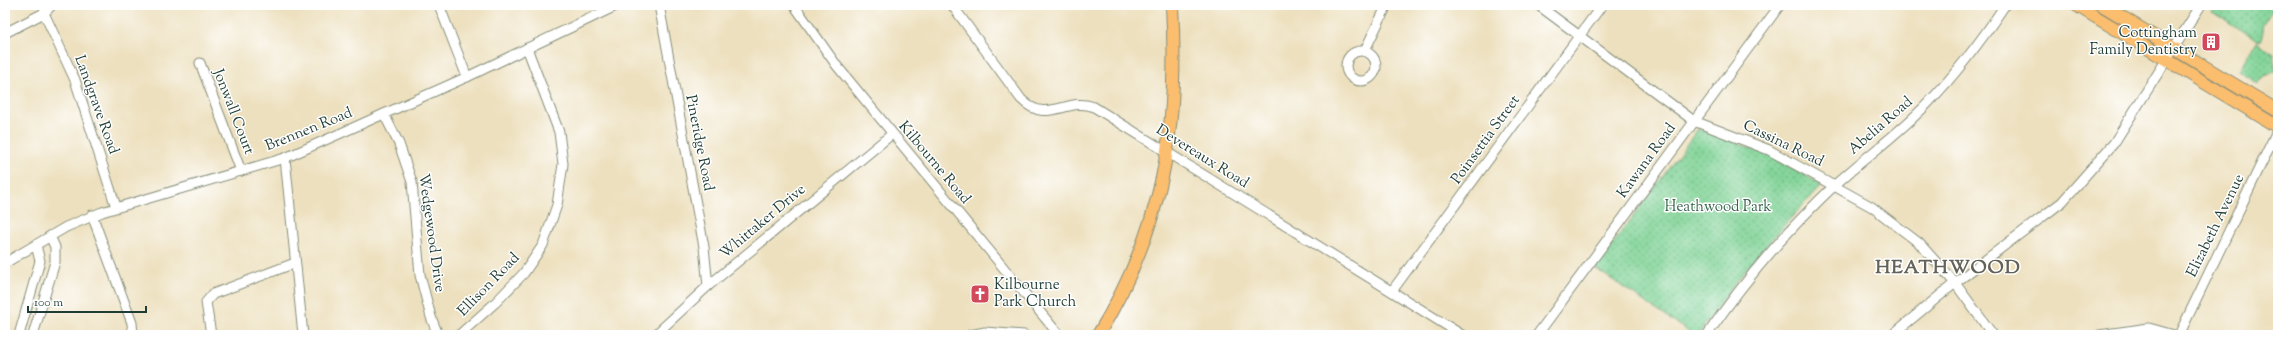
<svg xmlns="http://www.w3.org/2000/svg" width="2283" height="340" viewBox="0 0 2283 340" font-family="'Sorts Mill Goudy',serif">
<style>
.park{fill:url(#park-dots);stroke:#508865}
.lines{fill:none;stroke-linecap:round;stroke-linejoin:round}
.minor-casing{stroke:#868e79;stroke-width:11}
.major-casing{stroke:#868e79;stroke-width:14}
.minor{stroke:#fff;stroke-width:9}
.major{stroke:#fbbd6e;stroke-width:12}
.labels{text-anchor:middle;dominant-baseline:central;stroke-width:3;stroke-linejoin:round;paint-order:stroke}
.poi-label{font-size:15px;fill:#1f3d34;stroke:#fff;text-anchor:end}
.street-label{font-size:15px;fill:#1f3d34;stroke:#fff}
.park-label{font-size:15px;fill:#37624c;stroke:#fff}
.district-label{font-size:19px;font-weight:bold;letter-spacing:1px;fill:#64635a;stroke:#fff}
</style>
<defs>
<pattern id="park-dots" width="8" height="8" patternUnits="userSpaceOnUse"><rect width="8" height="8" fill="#80d396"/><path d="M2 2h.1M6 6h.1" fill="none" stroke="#68ac7b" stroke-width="1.8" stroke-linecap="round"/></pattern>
</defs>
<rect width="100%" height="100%" fill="#fff"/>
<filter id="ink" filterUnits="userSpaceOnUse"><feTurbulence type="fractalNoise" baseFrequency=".025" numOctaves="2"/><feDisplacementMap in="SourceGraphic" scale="8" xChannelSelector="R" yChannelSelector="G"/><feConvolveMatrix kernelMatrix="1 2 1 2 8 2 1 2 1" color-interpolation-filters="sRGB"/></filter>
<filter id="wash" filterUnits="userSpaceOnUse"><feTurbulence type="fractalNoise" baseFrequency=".012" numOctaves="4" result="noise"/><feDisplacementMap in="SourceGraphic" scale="16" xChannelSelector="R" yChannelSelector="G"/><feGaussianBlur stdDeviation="0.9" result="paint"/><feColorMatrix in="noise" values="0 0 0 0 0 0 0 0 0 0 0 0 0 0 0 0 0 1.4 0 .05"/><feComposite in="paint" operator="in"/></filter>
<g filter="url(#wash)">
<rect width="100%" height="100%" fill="#ede0be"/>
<g class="park">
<polygon points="2217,5 2274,5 2263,26 2264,31 2262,39 2258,40 2212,12"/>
<polygon points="2257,41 2273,54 2276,72 2265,76 2257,83 2239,71"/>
<path d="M1698 129 1769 155 1822 185C1777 232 1733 281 1698 335H1693L1595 268Z"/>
</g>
</g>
<g filter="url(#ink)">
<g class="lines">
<g class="minor-casing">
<g id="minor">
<polyline points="439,5 467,77"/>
<polyline points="659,5 704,247 708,286"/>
<polyline points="794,5 837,66 1059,335"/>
<path d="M952 5 1021 99C1047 126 1067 96 1094 107L1462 335"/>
<polyline points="1538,5 1694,121 1769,150 1872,207 1919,243 1955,283 1993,335"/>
<polyline points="44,13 75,80 116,207"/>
<polyline points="5,33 44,13 52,5"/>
<polyline points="1365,50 1387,5"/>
<circle cx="1361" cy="66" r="15"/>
<polyline points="200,63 241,171"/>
<polyline points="384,114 399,144 412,182 420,275 431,317 438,335"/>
<polyline points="285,158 303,335"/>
<polyline points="92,215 132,323 133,335"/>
<polyline points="5,263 66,227 102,212 285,158 467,77 618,5"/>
<polyline points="1392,291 1602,5"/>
<polyline points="19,335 40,261 36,245"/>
<polyline points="33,335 55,262 55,247 50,236"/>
<polyline points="211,335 206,302 213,294 295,263"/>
<polyline points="459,335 495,303 524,273 543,245 557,205 563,164 559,132 527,48"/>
<polyline points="655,335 708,286 892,134"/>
<polyline points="970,335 985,332 1024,335"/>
<polyline points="1537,335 1780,5"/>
<path d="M1707 335C1744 281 1787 230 1835 185 1865 157 1900 133 1928 103 1956 74 1983 38 2005 5"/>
<polyline points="1892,335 1955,283 2062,202 2114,143 2201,5"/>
<polyline points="2099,335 2149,328 2174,335"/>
<polyline points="2179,335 2278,129"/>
</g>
</g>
<g class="major-casing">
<g id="major">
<polyline points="2076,5 2278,127"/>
<polyline points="2102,5 2278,111"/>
<path d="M1098 335C1164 226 1179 130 1172 5"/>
</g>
</g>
<use href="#minor" class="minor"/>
<use href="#major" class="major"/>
</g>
</g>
<defs>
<g id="building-square" transform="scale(1)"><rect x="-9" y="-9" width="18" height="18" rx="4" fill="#d1495b" stroke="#fff"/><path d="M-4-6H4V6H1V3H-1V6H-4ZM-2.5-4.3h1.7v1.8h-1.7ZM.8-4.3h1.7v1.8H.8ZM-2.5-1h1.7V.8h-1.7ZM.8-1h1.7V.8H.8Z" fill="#fff"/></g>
<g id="church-square" transform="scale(1)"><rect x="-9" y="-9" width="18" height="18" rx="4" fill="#d1495b" stroke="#fff"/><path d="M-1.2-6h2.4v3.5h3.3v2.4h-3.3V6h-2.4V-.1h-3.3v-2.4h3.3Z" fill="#fff"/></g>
</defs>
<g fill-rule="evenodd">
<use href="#building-square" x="2211" y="42"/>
<use href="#church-square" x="980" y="294"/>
</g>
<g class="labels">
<g class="poi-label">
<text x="2197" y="33">Cottingham<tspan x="2197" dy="17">Family Dentistry</tspan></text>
<text x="994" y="285" text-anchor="start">Kilbourne<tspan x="994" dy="17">Park Church</tspan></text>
</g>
<g class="street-label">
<text transform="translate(96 105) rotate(70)">Landgrave Road</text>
<text transform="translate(233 112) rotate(69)">Jonwall Court</text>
<text transform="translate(1881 126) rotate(-41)">Abelia Road</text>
<text transform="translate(309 130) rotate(-22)">Brennen Road</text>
<text transform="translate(1486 140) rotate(-54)">Poinsettia Street</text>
<text transform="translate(699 143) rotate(79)">Pineridge Road</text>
<text transform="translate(1783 144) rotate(26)">Cassina Road</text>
<text transform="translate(1202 157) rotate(32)">Devereaux Road</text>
<text transform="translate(1647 161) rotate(-54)">Kawana Road</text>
<text transform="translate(934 163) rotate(50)">Kilbourne Road</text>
<text transform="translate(763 222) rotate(-40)">Whittaker Drive</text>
<text transform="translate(2216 226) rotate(-64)">Elizabeth Avenue</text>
<text transform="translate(431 233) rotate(82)">Wedgewood Drive</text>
<text transform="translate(489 285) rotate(-46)">Ellison Road</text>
</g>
<g class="park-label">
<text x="1718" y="207">Heathwood Park</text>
</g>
<g class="district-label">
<text x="1948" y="268">HEATHWOOD</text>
</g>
</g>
<rect width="2283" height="340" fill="none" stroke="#fff" stroke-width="20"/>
<path d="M28 306v6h118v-6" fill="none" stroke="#1f3d34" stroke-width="2"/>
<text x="34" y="306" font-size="12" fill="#1f3d34" stroke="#ffffff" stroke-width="3" paint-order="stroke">100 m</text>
</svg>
